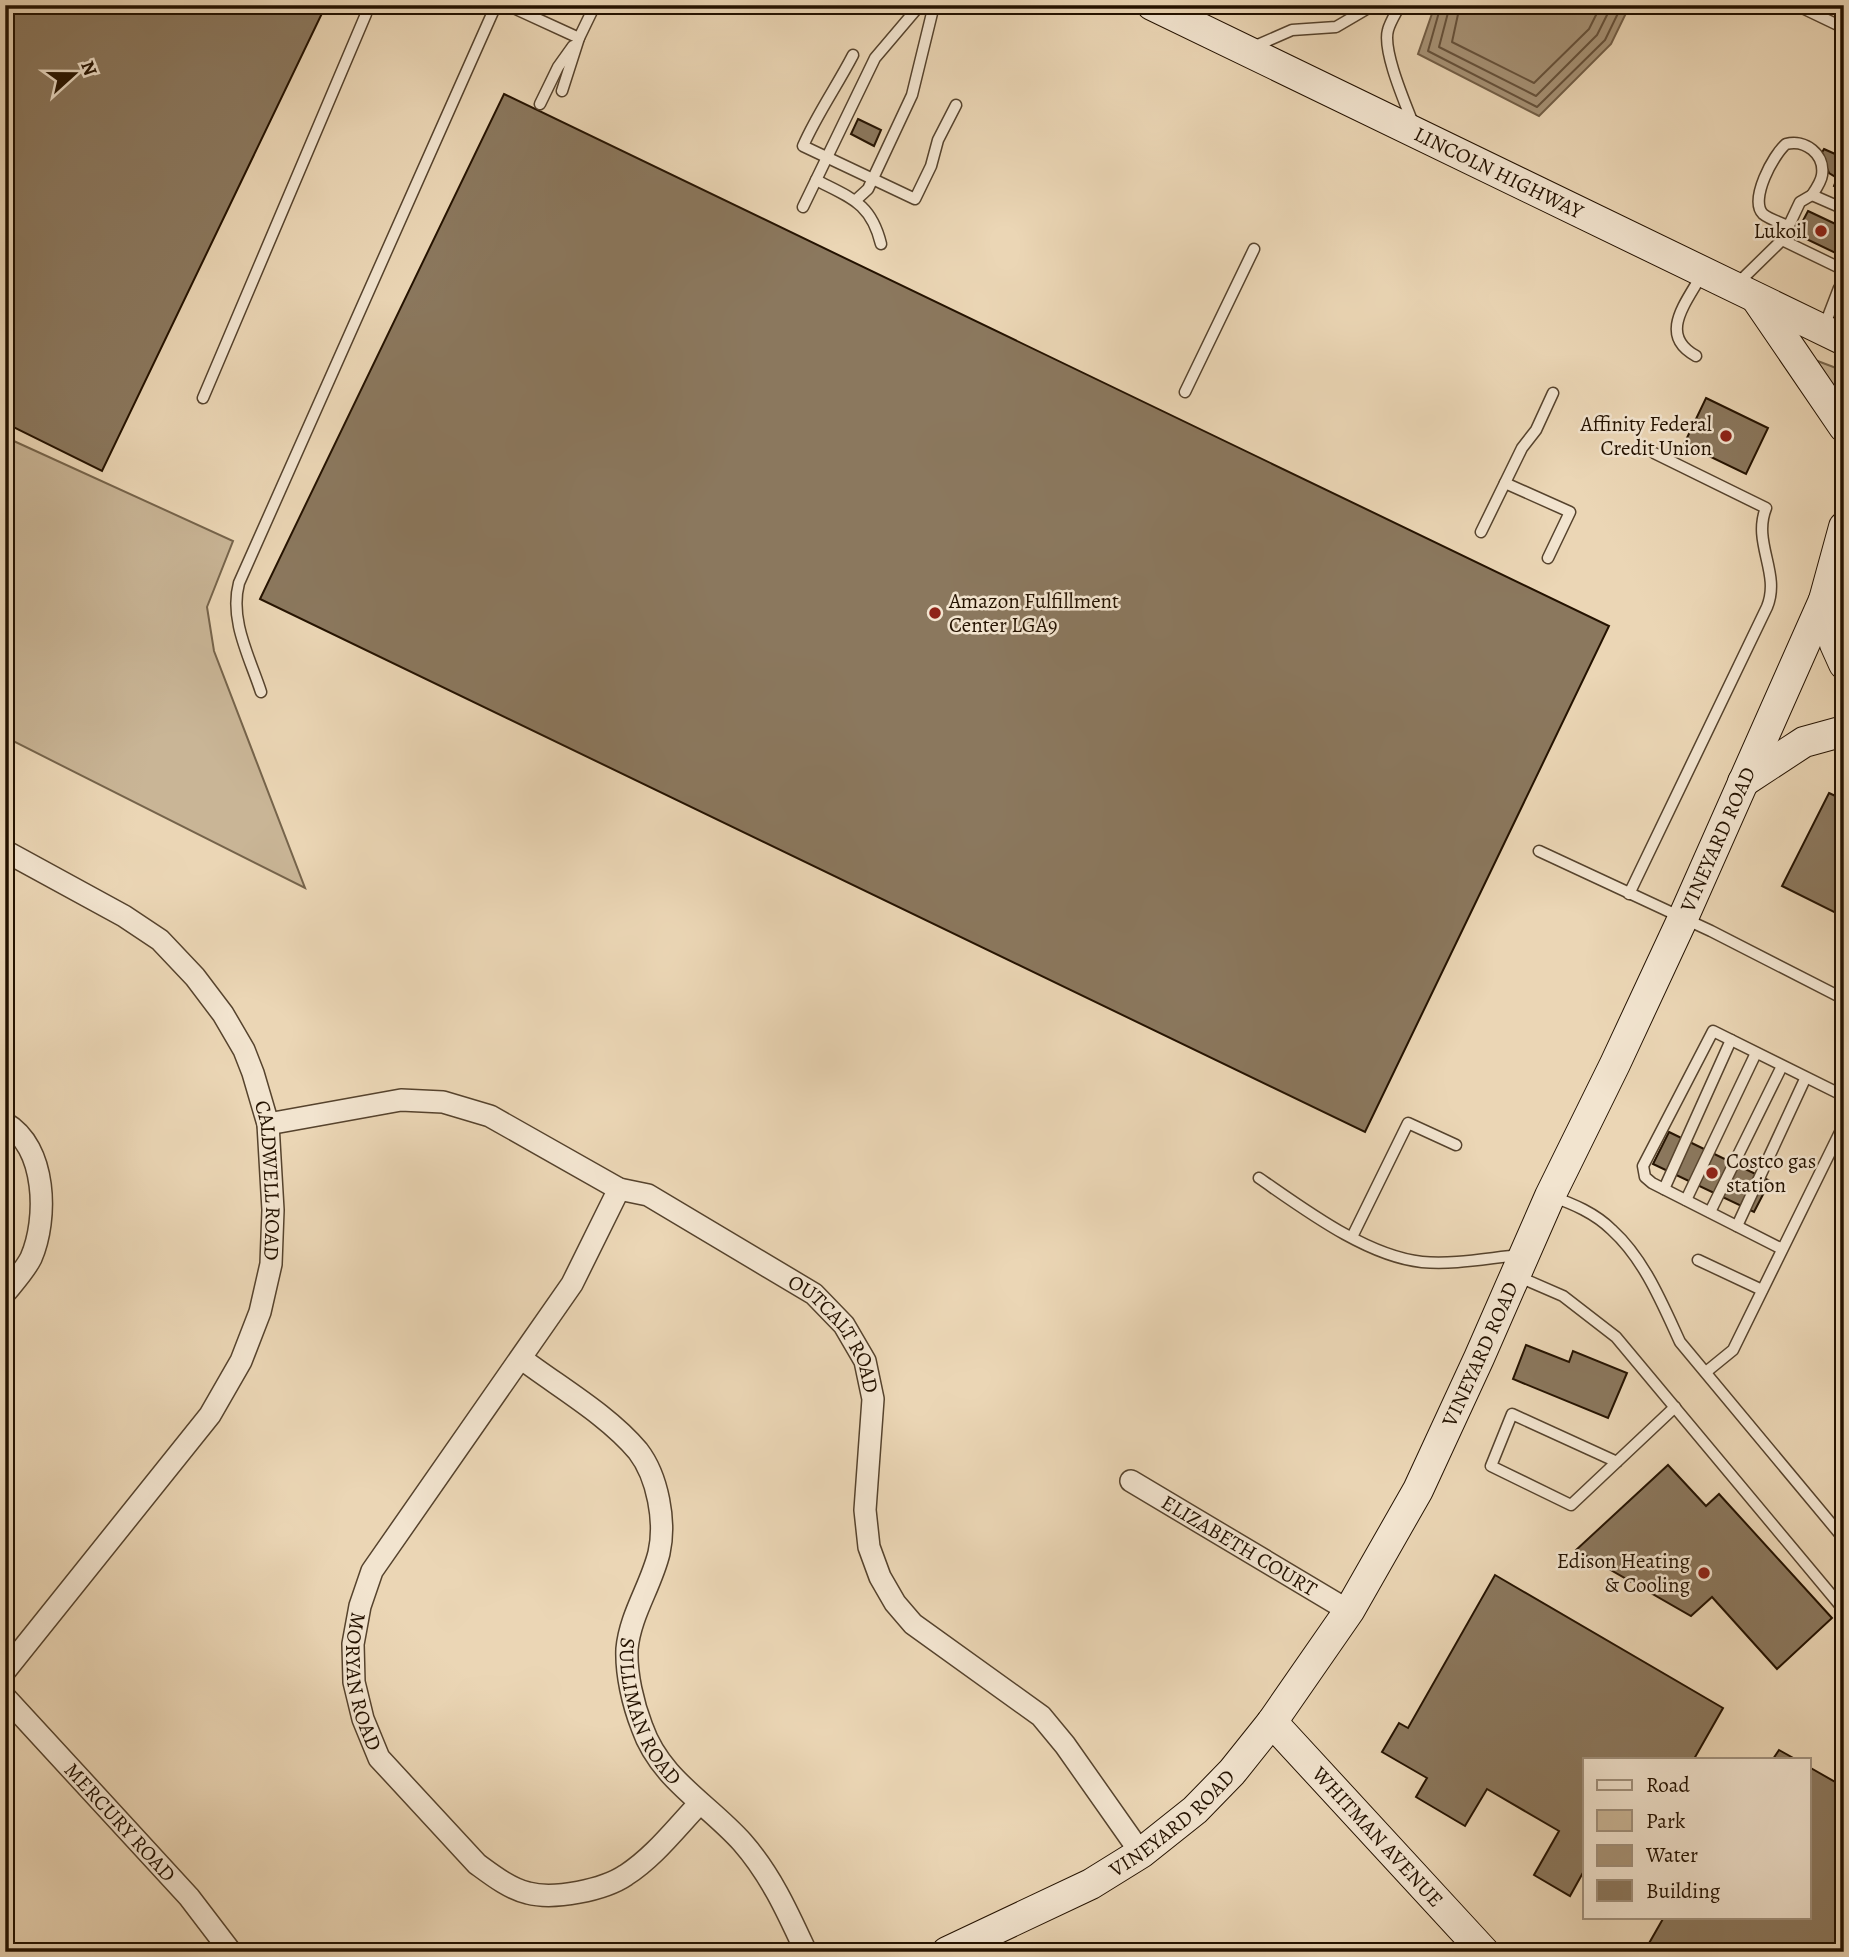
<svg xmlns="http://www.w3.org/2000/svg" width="1849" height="1957" viewBox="0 0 1849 1957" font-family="Alegreya,serif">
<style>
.green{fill:#c9b596;stroke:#76644b;stroke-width:2}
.water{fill:#a79377;stroke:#735f47;stroke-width:2}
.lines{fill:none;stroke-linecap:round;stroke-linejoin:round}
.shore{stroke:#66523c;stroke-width:2}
.building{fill:#8b785e;stroke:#241200;stroke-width:2}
.lane-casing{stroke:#56432d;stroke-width:13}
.street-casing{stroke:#56432d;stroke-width:24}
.secondary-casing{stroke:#241200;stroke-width:32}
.lane{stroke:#f2e4cf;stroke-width:10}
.street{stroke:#f2e4cf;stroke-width:21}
.secondary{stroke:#f2e4cf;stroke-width:30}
.poi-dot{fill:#8f2418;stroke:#f2e4cf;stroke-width:2.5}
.labels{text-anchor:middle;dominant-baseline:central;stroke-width:5;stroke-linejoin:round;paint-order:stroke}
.street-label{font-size:21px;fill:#241200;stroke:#f2e4cf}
.poi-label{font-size:21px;fill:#241200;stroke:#f2e4cf;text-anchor:end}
</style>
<rect width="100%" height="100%" fill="#ebd6b5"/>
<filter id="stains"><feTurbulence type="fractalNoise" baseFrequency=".00286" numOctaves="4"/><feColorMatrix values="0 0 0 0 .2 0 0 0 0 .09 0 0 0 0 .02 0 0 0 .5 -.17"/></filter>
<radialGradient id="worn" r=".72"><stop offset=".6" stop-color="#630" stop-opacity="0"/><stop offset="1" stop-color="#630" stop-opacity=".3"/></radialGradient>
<g class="green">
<polygon points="1815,360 1844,371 1844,407"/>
<polygon points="5,437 233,541 207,607 214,651 305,888 5,737"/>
</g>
<polygon class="water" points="1435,5 1630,5 1611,44 1539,116 1418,54"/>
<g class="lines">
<g class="shore">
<polyline points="1441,5 1428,51 1537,107 1605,40 1622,5"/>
<polyline points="1450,5 1439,47 1536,96 1597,35 1612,5"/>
<polyline points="1460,5 1452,42 1534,83 1589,29 1601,5"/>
</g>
</g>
<g class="building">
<polygon points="5,5 326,5 102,471 5,423"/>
<polygon points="504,94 1609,626 1365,1132 260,599"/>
<polygon points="858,119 881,130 874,146 851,134"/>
<polygon points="1824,149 1844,158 1844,191 1834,186 1837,178 1829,173 1821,154"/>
<polygon points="1808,211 1844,228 1844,257 1796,234"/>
<polygon points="1706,398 1768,428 1746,474 1684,444"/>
<polygon points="1829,793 1844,800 1844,917 1782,886"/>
<polygon points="1669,1132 1770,1181 1754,1212 1653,1164"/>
<polygon points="1526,1345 1569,1362 1573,1351 1627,1373 1608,1418 1513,1379"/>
<polygon points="1668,1465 1706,1506 1719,1494 1832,1618 1777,1669 1712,1597 1691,1616 1576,1550"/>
<polygon points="1495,1575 1723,1708 1694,1759 1585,1759 1585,1869 1570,1896 1534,1875 1559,1831 1487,1789 1465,1826 1416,1797 1427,1778 1382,1752 1399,1723 1408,1728"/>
<polygon points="1779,1750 1795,1759 1773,1759"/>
<polygon points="1809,1767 1844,1787 1844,1952 1644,1952 1664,1917 1809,1917"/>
</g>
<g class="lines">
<g class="lane-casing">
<g id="lane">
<polyline points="507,5 579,38"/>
<path d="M1400 5C1396 13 1390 22 1388 30 1382 51 1406 105 1414 126"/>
<polyline points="1796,5 1844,28"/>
<polyline points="1253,47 1292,30 1336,27 1365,10 1368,5"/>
<path d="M853 55C837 86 817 114 803 146L915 199 931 166 938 140 956 105"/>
<polyline points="562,91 579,38 595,5"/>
<polyline points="540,104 558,67 573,46"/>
<path d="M816 180C851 198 871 203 881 244"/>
<polyline points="856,200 868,189 912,95 934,5"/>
<polyline points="803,207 875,58 920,5"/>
<path d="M1788 226C1781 223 1769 219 1763 214 1749 200 1773 155 1786 144 1805 139 1825 154 1822 175 1821 182 1816 189 1812 195"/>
<polyline points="1782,240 1844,270"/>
<polyline points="1736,285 1782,240 1800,202 1812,195 1844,209"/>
<polyline points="1824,327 1839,288 1844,286"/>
<path d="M1696 356C1657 335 1687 302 1702 274"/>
<polyline points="1185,392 1254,249"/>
<polyline points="203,398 366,14 366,5"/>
<polyline points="1505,483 1570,512 1548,558"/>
<polyline points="1481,532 1522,448 1536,430 1553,393"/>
<path d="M261 692C250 658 229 620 239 583L496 5"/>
<polyline points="1539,851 1711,931 1844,999"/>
<path d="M1629 894 1767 607C1781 573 1752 543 1766 508L1654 453"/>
<path d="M1259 1178C1304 1209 1366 1256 1422 1262 1454 1265 1488 1258 1520 1255"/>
<polyline points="1664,1189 1731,1040"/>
<path d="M1551 1196C1573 1204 1595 1213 1612 1230 1644 1259 1662 1303 1680 1342L1844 1539"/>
<polyline points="1686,1200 1756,1053"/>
<polyline points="1710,1212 1782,1066"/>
<polyline points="1737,1226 1805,1079"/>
<polyline points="1352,1237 1408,1123 1456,1145"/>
<polyline points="1782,1249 1652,1183 1645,1177 1643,1166 1713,1031 1844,1096"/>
<polyline points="1698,1260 1762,1290"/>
<polyline points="1517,1276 1563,1296 1616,1337 1844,1610"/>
<polyline points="1706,1372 1733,1350 1844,1124"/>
<polyline points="1617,1462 1512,1414 1491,1466 1571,1505 1675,1407"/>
</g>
</g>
<g class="street-casing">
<g id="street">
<path id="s1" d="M5 851 124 916 160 940 195 977 223 1014 244 1050 253 1073 268 1124 273 1210 271 1264 260 1312 241 1361 210 1415 5 1671"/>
<path d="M5 1123C47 1147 48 1219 31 1258 25 1270 14 1282 5 1293"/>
<path id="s2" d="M268 1124 401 1100 443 1102 490 1116 619 1189 648 1195 814 1294 844 1325 865 1361 873 1399 865 1510 869 1547 880 1577 895 1603 913 1624 1041 1716 1065 1745 1141 1853"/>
<path id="s3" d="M619 1189 572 1284 372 1571 360 1606 353 1644 354 1682 363 1719 379 1758 477 1864C492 1875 510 1889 528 1893 554 1900 604 1890 626 1875 654 1857 676 1828 699 1804"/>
<path id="s4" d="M522 1359C559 1387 608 1415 638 1451 658 1477 666 1522 659 1553 651 1586 630 1615 627 1649 626 1674 633 1704 642 1727 660 1779 707 1803 742 1842 771 1875 788 1913 806 1952"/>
<path id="s5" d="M1131 1481 1349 1611"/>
<path id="s6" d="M5 1697 189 1897 231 1952"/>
</g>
</g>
<g class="secondary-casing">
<g id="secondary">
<path id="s7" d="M1152 5 1844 340"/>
<polyline points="1756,298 1844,427"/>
<polyline points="1824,600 1835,644 1844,664"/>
<polyline points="1743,782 1804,742 1844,731"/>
<path id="s8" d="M1272 1722 1484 1952"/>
<path id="s9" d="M947 1952 1091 1884 1141 1853 1195 1810 1232 1772 1272 1722 1349 1611 1418 1490 1479 1358 1550 1196 1615 1064 1683 918 1824 600 1844 527"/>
</g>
</g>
<use href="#lane" class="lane"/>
<use href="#street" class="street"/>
<use href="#secondary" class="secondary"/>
</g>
<g class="poi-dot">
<circle cx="1821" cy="231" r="7"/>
<circle cx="1726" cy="436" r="7"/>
<circle cx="935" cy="613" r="7"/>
<circle cx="1712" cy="1173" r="7"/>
<circle cx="1704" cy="1573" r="7"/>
</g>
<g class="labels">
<g class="street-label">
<text stroke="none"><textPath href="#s7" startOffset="385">LINCOLN HIGHWAY</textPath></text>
<text stroke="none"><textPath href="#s9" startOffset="1395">VINEYARD ROAD</textPath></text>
<text stroke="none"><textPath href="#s1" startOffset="452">CALDWELL ROAD</textPath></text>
<text stroke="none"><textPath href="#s2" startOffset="642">OUTCALT ROAD</textPath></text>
<text stroke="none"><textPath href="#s9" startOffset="828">VINEYARD ROAD</textPath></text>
<text stroke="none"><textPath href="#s5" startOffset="126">ELIZABETH COURT</textPath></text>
<text stroke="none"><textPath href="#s3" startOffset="570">MORYAN ROAD</textPath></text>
<text stroke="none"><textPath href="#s4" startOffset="424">SULLIMAN ROAD</textPath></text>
<text stroke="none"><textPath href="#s9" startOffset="261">VINEYARD ROAD</textPath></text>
<text stroke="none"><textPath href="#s6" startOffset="170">MERCURY ROAD</textPath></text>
<text stroke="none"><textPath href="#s8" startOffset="156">WHITMAN AVENUE</textPath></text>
</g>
<g class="poi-label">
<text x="1807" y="231">Lukoil</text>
<text x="1712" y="424">Affinity Federal<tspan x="1712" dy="24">Credit Union</tspan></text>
<text x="949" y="601" text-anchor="start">Amazon Fulfillment<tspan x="949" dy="24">Center LGA9</tspan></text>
<text x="1726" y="1161" text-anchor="start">Costco gas<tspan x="1726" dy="24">station</tspan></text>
<text x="1690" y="1561">Edison Heating<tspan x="1690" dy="24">&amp; Cooling</tspan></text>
</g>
</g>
<rect width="1849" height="1957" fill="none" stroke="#ebd6b5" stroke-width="28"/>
<rect x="7" y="7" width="1835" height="1943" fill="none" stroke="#241200" stroke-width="3.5"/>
<rect x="14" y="14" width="1821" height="1929" fill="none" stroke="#241200" stroke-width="2"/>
<rect x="1583" y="1758" width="228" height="161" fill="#f2e4cf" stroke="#a0907c" stroke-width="2"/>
<rect x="1597" y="1780" width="35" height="10" fill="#f2e4cf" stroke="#a0907c" stroke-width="2"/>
<text x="1646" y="1792" font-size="21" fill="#241200">Road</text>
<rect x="1597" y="1810" width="35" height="21" fill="#c9b596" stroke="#a0907c" stroke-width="2"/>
<text x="1646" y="1828" font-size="21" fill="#241200">Park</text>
<rect x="1597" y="1845" width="35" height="21" fill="#a79377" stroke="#a0907c" stroke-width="2"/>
<text x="1646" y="1862" font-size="21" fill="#241200">Water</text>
<rect x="1597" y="1880" width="35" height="21" fill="#8b785e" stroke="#a0907c" stroke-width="2"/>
<text x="1646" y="1898" font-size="21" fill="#241200">Building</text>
<g transform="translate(74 74) rotate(69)" stroke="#f2e4cf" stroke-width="5" paint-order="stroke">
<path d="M0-5L12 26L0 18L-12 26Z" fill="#241200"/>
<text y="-10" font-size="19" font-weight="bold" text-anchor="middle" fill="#241200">N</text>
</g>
<rect width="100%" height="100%" filter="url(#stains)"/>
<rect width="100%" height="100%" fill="url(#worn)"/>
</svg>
